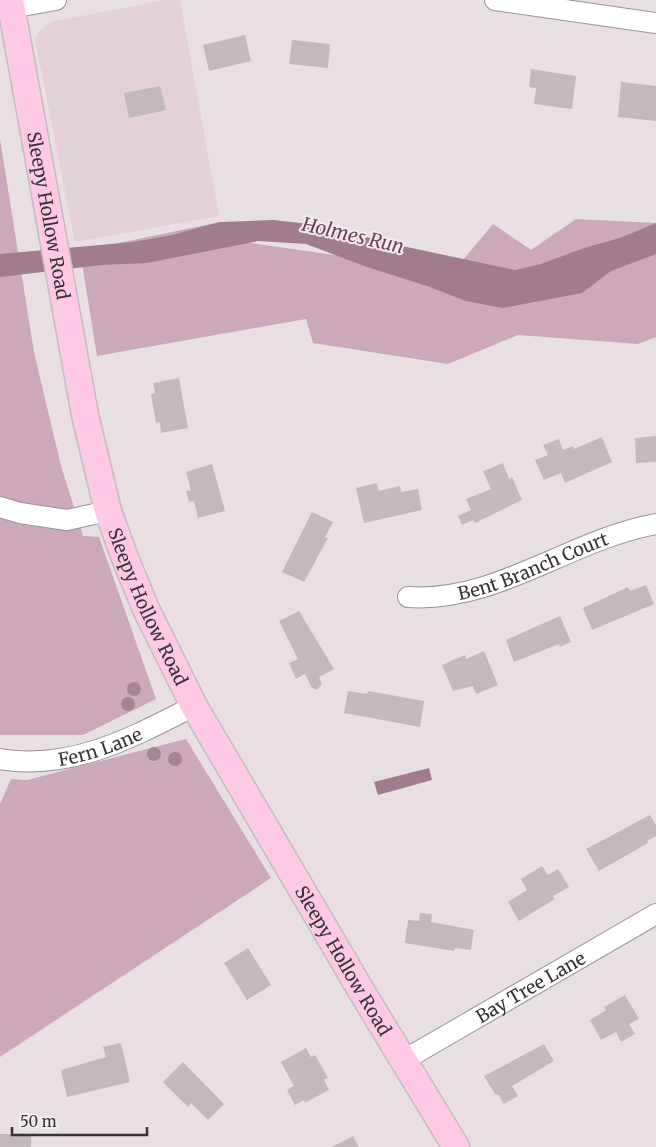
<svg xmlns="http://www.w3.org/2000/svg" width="656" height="1147" viewBox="0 0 656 1147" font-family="Merriweather,serif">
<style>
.built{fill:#e2d1d9}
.green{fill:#cba9ba}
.water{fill:#a07c8e}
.building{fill:#c2b9bd}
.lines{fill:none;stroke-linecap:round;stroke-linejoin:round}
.minor-casing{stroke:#9c9397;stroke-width:22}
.major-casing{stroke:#bfbebe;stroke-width:29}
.minor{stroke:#fff;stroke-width:20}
.major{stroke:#ffc9e6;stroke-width:26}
.tree{fill:#a48596}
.labels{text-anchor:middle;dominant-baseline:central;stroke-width:4;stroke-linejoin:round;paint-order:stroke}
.street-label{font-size:18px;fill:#373335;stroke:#f5ecf0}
.water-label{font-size:19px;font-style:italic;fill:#703d59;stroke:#f5ecf0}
</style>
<rect width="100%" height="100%" fill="#e8dfe3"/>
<polygon class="built" points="165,0 180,0 219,216 75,242 35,39 40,30 51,22"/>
<g class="green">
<polygon points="0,139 34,352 61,466 83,536 99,537 156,699 83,735 0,735"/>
<polygon points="576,219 656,223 656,337 638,344 518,335 448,364 313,343 306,319 97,356 80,251 220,222 223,239 453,272 493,224 531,250"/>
<polygon points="186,739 271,878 0,1057 0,804 11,779 27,780"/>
</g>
<g class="water">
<polygon points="273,220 328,226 388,243 515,270 541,264 584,248 620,238 656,223 656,254 611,271 582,293 502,308 466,301 427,286 367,267 306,244 258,241 147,263 102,265 0,277 0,254 133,242 172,235 220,222"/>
<polygon points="429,768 432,780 378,795 374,782"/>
</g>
<g class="building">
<polygon points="245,35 251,61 209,71 203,45"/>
<polygon points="292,40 330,44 328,68 289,64"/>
<polygon points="531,69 576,76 572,109 534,104 536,88 529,87"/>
<polygon points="621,82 656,86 656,121 618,117"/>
<polygon points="160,86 166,110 129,118 124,93"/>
<polygon points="179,378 188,428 161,433 160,422 156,423 151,394 155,393 153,383"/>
<polygon points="656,436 656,462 636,463 635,438"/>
<polygon points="602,437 612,462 565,483 561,473 544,480 535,460 548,455 543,445 559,439 563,450 573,446 574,449"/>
<polygon points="503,463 509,479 512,477 522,500 475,523 473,520 462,525 458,516 471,510 466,499 491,489 483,471"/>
<polygon points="212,464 225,511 198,518 194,501 189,502 186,491 191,490 186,472"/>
<polygon points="377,483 379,491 400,486 401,492 418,489 422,510 364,523 356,488"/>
<polygon points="312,512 333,522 325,537 328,538 304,582 282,572"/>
<polygon points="646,585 654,604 592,630 583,608 628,587 630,591"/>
<polygon points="299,611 334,669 319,677 322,684 317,690 312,688 305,674 296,679 289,663 298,659 279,621"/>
<polygon points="560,616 571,642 560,647 559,644 514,662 506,640"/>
<polygon points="484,651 498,685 476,694 473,686 453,691 442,665 465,655 466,659"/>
<polygon points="348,691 367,694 368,691 424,701 420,727 344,713"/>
<polygon points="650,815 656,825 656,836 647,841 648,843 599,871 586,849"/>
<polygon points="542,866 548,875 558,869 569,887 553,896 555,899 519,921 508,902 527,890 521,879"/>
<polygon points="420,913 432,914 431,922 474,930 471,950 455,948 454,951 405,943 408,920 419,921"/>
<polygon points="248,948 271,985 247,1000 224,963"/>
<polygon points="625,995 639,1019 629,1024 635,1034 621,1042 616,1032 601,1040 590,1020 606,1010 604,1007"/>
<polygon points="121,1043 130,1082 67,1097 61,1070 106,1057 103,1047"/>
<polygon points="544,1044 554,1061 512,1086 518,1096 504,1104 499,1095 495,1094 484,1076"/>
<polygon points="306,1048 311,1057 315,1055 328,1078 324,1080 329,1090 305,1103 304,1100 295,1105 287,1090 294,1086 281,1062"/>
<polygon points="183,1062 224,1104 208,1120 191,1103 188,1107 163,1082"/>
<rect x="0" y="1134" width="31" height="13"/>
<polygon points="353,1136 359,1147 332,1147"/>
</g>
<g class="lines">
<g class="minor-casing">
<g id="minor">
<polyline points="495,0 656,23"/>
<polyline points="11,8 56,0"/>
<polyline points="0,507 20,513 67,520 108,511"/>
<path id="s1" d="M408 597C496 603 571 539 656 524"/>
<path id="s2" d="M0 759C72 771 133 737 194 706"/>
<path id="s3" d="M404 1060 656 914"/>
</g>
</g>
<g class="major-casing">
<g id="major">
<path id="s4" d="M10 0 85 415 108 511 125 558 146 609 194 706 362 992 456 1147"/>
</g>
</g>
<use href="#minor" class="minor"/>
<use href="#major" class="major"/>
</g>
<g class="tree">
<circle cx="134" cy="689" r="7"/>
<circle cx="128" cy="704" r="7"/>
<circle cx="154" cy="754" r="7"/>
<circle cx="175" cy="759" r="7"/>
</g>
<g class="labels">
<g class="street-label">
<text stroke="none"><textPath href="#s4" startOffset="219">Sleepy Hollow Road</textPath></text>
<text stroke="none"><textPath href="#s1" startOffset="130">Bent Branch Court</textPath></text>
<text stroke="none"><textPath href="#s4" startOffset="624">Sleepy Hollow Road</textPath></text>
<text stroke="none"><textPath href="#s2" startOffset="102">Fern Lane</textPath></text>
<text stroke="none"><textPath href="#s4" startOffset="1029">Sleepy Hollow Road</textPath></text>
<text stroke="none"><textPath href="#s3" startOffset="146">Bay Tree Lane</textPath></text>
</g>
<g class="water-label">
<text transform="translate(353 235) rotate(13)">Holmes Run</text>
</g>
</g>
<path d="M12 1127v8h135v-8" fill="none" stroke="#373335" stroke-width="2.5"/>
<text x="20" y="1127" font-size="15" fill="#373335" stroke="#f5ecf0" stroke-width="4" paint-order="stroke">50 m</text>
</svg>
